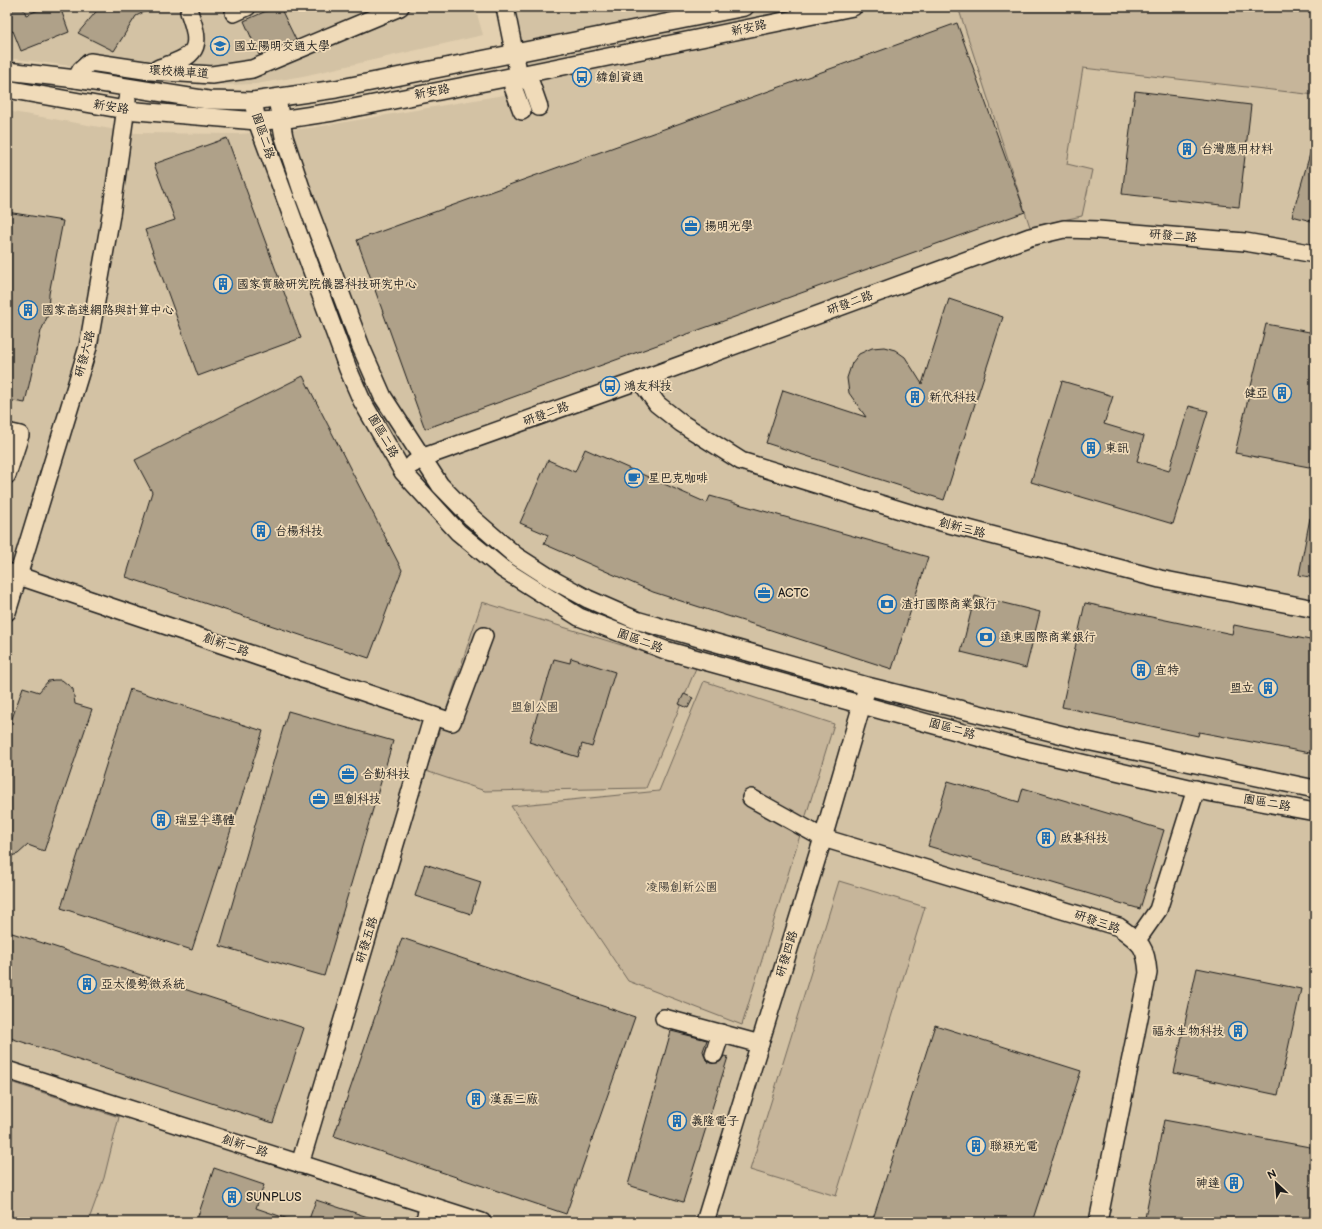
<svg xmlns="http://www.w3.org/2000/svg" width="1322" height="1229" viewBox="0 0 1322 1229" font-family="'Balsamiq Sans','LXGW WenKai TC',sans-serif">
<style>
.built{fill:#d3c2a4}
.green{fill:#c6b59a;stroke:#71685b}
.building{fill:#afa189;stroke:#1c1c1c}
.lines{fill:none;stroke-linecap:round;stroke-linejoin:round}
.minor-casing{stroke:#1c1c1c;stroke-width:20}
.minor{stroke:#f0dbb9;stroke-width:17}
.labels{text-anchor:middle;dominant-baseline:central;stroke-width:3.5;stroke-linejoin:round;paint-order:stroke}
.street-label{font-size:12px;fill:#1c1c1c;stroke:#f0dbb9}
.poi-label{font-size:12px;fill:#1c1c1c;stroke:#f0dbb9;text-anchor:start}
.park-label{font-size:12px;fill:#46423c;stroke:#f0dbb9}
</style>
<rect width="100%" height="100%" fill="#e3d0b0"/>
<filter id="ink" filterUnits="userSpaceOnUse"><feTurbulence type="fractalNoise" baseFrequency=".025" numOctaves="2"/><feDisplacementMap in="SourceGraphic" scale="8" xChannelSelector="R" yChannelSelector="G"/><feConvolveMatrix kernelMatrix="1 2 1 2 8 2 1 2 1" color-interpolation-filters="sRGB"/></filter>
<g filter="url(#ink)">
<g class="built">
<polygon points="7,7 475,7 483,35 303,76 256,84 226,85 7,58"/>
<polygon points="514,7 1315,7 1315,1222 7,1222 7,111 134,133 239,134 311,128 526,91"/>
</g>
<g class="green">
<polygon points="958,7 1315,7 1315,95 1083,68 1067,164 1092,170 1082,216 1030,227"/>
<polygon points="482,602 696,668 646,788 485,791 426,771"/>
<polygon points="704,681 834,724 742,1025 628,981 511,806 659,791"/>
<polygon points="839,881 925,907 836,1196 750,1170"/>
<polygon points="7,1081 119,1117 104,1178 88,1222 7,1222"/>
</g>
<g class="building">
<polygon points="7,7 23,7 26,15 46,7 60,7 69,32 21,51 13,31 7,33"/>
<polygon points="100,7 154,7 136,16 114,51 78,33"/>
<polygon points="275,7 280,7 296,40 259,55 244,21"/>
<polygon points="957,23 1025,212 425,429 357,240"/>
<polygon points="1135,91 1251,105 1239,207 1122,194"/>
<polygon points="227,138 301,338 198,376 145,230 175,220 154,164"/>
<polygon points="1312,147 1315,148 1315,222 1292,216"/>
<polygon points="7,212 63,221 49,294 48,315 41,331 25,403 7,400"/>
<polygon points="949,299 1003,317 944,500 766,443 783,390 866,417 849,393 847,378 852,363 859,354 872,348 884,347 895,350 905,357 922,384"/>
<polygon points="1266,324 1315,333 1315,462 1309,467 1235,453"/>
<polygon points="303,376 402,570 369,658 126,577 152,492 135,460"/>
<polygon points="1062,381 1113,396 1104,424 1144,436 1137,461 1169,471 1189,406 1208,411 1173,524 1031,482"/>
<polygon points="585,449 707,503 710,496 928,557 892,669 653,592 544,544 548,535 520,523 548,460 575,472"/>
<polygon points="1310,518 1315,519 1315,578 1299,575"/>
<polygon points="975,596 1040,612 1026,668 961,652"/>
<polygon points="1085,603 1232,634 1234,625 1315,641 1315,754 1199,732 1198,736 1062,707"/>
<polygon points="571,658 615,672 592,747 582,744 578,757 529,742 554,659 570,663"/>
<polygon points="54,680 62,680 73,689 75,704 92,709 44,851 28,845 18,854 7,857 7,733 23,687 39,692 48,681"/>
<polygon points="130,689 263,731 192,950 61,908"/>
<polygon points="684,694 693,698 688,708 679,704"/>
<polygon points="288,711 393,741 324,976 220,946"/>
<polygon points="948,781 1019,802 1023,788 1164,830 1140,909 928,846"/>
<polygon points="425,864 481,882 471,914 415,896"/>
<polygon points="9,932 304,1028 273,1123 7,1037 7,939"/>
<polygon points="402,938 635,1017 566,1214 334,1136"/>
<polygon points="1197,968 1301,989 1278,1095 1174,1073"/>
<polygon points="935,1025 1081,1071 1032,1222 872,1222"/>
<polygon points="671,1031 707,1040 703,1051 706,1060 710,1063 720,1062 724,1056 728,1057 683,1202 628,1185"/>
<polygon points="1164,1120 1315,1148 1315,1222 1165,1222 1145,1218"/>
<polygon points="214,1168 264,1185 256,1208 291,1220 291,1222 196,1222"/>
<polygon points="316,1200 377,1220 377,1222 308,1222"/>
</g>
<g class="lines">
<g class="minor-casing">
<g id="minor">
<polyline points="505,7 517,66"/>
<polyline points="234,13 247,7"/>
<path d="M159 68C197 56 203 49 189 12"/>
<polyline points="7,71 76,79 208,100 253,101 336,89 745,7"/>
<polyline points="519,75 531,84 539,107"/>
<polyline points="519,75 513,87 522,111"/>
<polyline points="76,79 81,70 90,62 151,71 212,75 252,69 400,7"/>
<polyline points="7,89 125,110 257,121 280,120 333,112 500,79 853,7"/>
<polyline points="277,99 284,137 302,191 361,347 383,397 440,485 471,517 516,556 555,581 588,599 636,620 867,686 1087,741 1315,789"/>
<polyline points="253,101 257,121 348,369 362,401 403,472 458,532 503,569 579,617 665,650 1021,749 1202,791 1315,812"/>
<polyline points="640,380 657,404 681,423 741,461 926,518 1160,579 1315,609"/>
<polyline points="7,432 20,435 7,475"/>
<polyline points="413,464 421,458 640,380 1030,237 1064,229 1098,230 1245,242 1315,254"/>
<polyline points="7,572 452,722 484,636"/>
<polyline points="7,612 88,347 111,215 127,100"/>
<path d="M751 798 823 838 1119 927C1141 943 1146 946 1148 973L1098 1222"/>
<polyline points="1137,940 1158,910 1196,789"/>
<polyline points="664,1018 760,1044"/>
<polyline points="714,1054 721,1033"/>
<polyline points="7,1070 482,1222"/>
<polyline points="300,1164 433,716"/>
<polyline points="424,1222 429,1206"/>
<polyline points="705,1222 823,838 865,694"/>
</g>
</g>
<use href="#minor" class="minor"/>
</g>
</g>
<defs>
<g id="university-ring" transform="scale(1)"><circle r="9.5" fill="#f0dbb9" stroke="#1f6fb2" stroke-width="1.5"/><path d="M0-5L7-2L0 1L-7-2ZM-4 1L0 2.5L4 1V4Q0 6-4 4Z" fill="#1f6fb2"/></g>
<g id="bus-ring" transform="scale(1)"><circle r="9.5" fill="#f0dbb9" stroke="#1f6fb2" stroke-width="1.5"/><path d="M-5-6H5V4H4V6H2V4H-2V6H-4V4H-5ZM-3.5-4V0h7V-4ZM-3.5 1.2v1.5H-2V1.2ZM2 1.2v1.5H3.5V1.2Z" fill="#1f6fb2"/></g>
<g id="building-ring" transform="scale(1)"><circle r="9.5" fill="#f0dbb9" stroke="#1f6fb2" stroke-width="1.5"/><path d="M-4-6H4V6H1V3H-1V6H-4ZM-2.5-4.3h1.7v1.8h-1.7ZM.8-4.3h1.7v1.8H.8ZM-2.5-1h1.7V.8h-1.7ZM.8-1h1.7V.8H.8Z" fill="#1f6fb2"/></g>
<g id="office-ring" transform="scale(1)"><circle r="9.5" fill="#f0dbb9" stroke="#1f6fb2" stroke-width="1.5"/><path d="M-6-3h4V-5.5h4V-3h4V5H-6ZM-1-4.5V-3h2v-1.5ZM-6 0V1H6V0Z" fill="#1f6fb2"/></g>
<g id="cafe-ring" transform="scale(1)"><circle r="9.5" fill="#f0dbb9" stroke="#1f6fb2" stroke-width="1.5"/><path d="M-5.5-4.5H6V0H3Q3 3.5 0 3.5H-2.5Q-5.5 3.5-5.5 0ZM3-3.2v2h1.7v-2ZM-6 4.5H4V6H-6Z" fill="#1f6fb2"/></g>
<g id="bank-ring" transform="scale(1)"><circle r="9.5" fill="#f0dbb9" stroke="#1f6fb2" stroke-width="1.5"/><path d="M-6-4H6V4H-6ZM0-2.3a2.3 2.3 0 1 0 0 4.6a2.3 2.3 0 1 0 0-4.6Z" fill="#1f6fb2"/></g>
</defs>
<g fill-rule="evenodd">
<use href="#university-ring" x="220" y="46"/>
<use href="#bus-ring" x="582" y="77"/>
<use href="#building-ring" x="1187" y="149"/>
<use href="#office-ring" x="691" y="226"/>
<use href="#building-ring" x="223" y="284"/>
<use href="#building-ring" x="28" y="310"/>
<use href="#bus-ring" x="610" y="386"/>
<use href="#building-ring" x="1282" y="393"/>
<use href="#building-ring" x="915" y="397"/>
<use href="#building-ring" x="1091" y="448"/>
<use href="#cafe-ring" x="634" y="478"/>
<use href="#building-ring" x="261" y="531"/>
<use href="#office-ring" x="764" y="593"/>
<use href="#bank-ring" x="887" y="604"/>
<use href="#bank-ring" x="986" y="637"/>
<use href="#building-ring" x="1141" y="670"/>
<use href="#building-ring" x="1268" y="688"/>
<use href="#office-ring" x="348" y="774"/>
<use href="#office-ring" x="319" y="799"/>
<use href="#building-ring" x="161" y="820"/>
<use href="#building-ring" x="1046" y="838"/>
<use href="#building-ring" x="87" y="984"/>
<use href="#building-ring" x="1238" y="1031"/>
<use href="#building-ring" x="476" y="1099"/>
<use href="#building-ring" x="677" y="1121"/>
<use href="#building-ring" x="976" y="1146"/>
<use href="#building-ring" x="1234" y="1183"/>
<use href="#building-ring" x="232" y="1197"/>
</g>
<g class="labels">
<g class="street-label">
<text transform="translate(749 28) rotate(-12)">新安路</text>
<text transform="translate(179 72) rotate(4)">環校機車道</text>
<text transform="translate(432 92) rotate(-11)">新安路</text>
<text transform="translate(111 107) rotate(9)">新安路</text>
<text transform="translate(263 136) rotate(72)">園區二路</text>
<text transform="translate(1173 236) rotate(5)">研發二路</text>
<text transform="translate(850 303) rotate(-20)">研發二路</text>
<text transform="translate(85 354) rotate(-75)">研發六路</text>
<text transform="translate(546 414) rotate(-20)">研發二路</text>
<text transform="translate(383 436) rotate(60)">園區二路</text>
<text transform="translate(962 528) rotate(15)">創新三路</text>
<text transform="translate(640 641) rotate(20)">園區二路</text>
<text transform="translate(226 645) rotate(19)">創新二路</text>
<text transform="translate(952 729) rotate(16)">園區二路</text>
<text transform="translate(1267 803) rotate(10)">園區二路</text>
<text transform="translate(1097 922) rotate(19)">研發三路</text>
<text transform="translate(367 940) rotate(-73)">研發五路</text>
<text transform="translate(787 954) rotate(-73)">研發四路</text>
<text transform="translate(245 1146) rotate(18)">創新一路</text>
</g>
<g class="poi-label">
<text x="234" y="46">國立陽明交通大學</text>
<text x="596" y="77">緯創資通</text>
<text x="1201" y="149">台灣應用材料</text>
<text x="705" y="226">揚明光學</text>
<text x="237" y="284">國家實驗研究院儀器科技研究中心</text>
<text x="42" y="310">國家高速網路與計算中心</text>
<text x="624" y="386">鴻友科技</text>
<text x="1268" y="393" text-anchor="end">健亞</text>
<text x="929" y="397">新代科技</text>
<text x="1105" y="448">東訊</text>
<text x="648" y="478">星巴克咖啡</text>
<text x="275" y="531">台楊科技</text>
<text x="778" y="593">ACTC</text>
<text x="901" y="604">渣打國際商業銀行</text>
<text x="1000" y="637">遠東國際商業銀行</text>
<text x="1155" y="670">宜特</text>
<text x="1254" y="688" text-anchor="end">盟立</text>
<text x="362" y="774">合勤科技</text>
<text x="333" y="799">盟創科技</text>
<text x="175" y="820">瑞昱半導體</text>
<text x="1060" y="838">啟碁科技</text>
<text x="101" y="984">亞太優勢微系統</text>
<text x="1224" y="1031" text-anchor="end">福永生物科技</text>
<text x="490" y="1099">漢磊三廠</text>
<text x="691" y="1121">義隆電子</text>
<text x="990" y="1146">聯穎光電</text>
<text x="1220" y="1183" text-anchor="end">神達</text>
<text x="246" y="1197">SUNPLUS</text>
</g>
<g class="park-label">
<text x="535" y="707">盟創公園</text>
<text x="682" y="887">凌陽創新公園</text>
</g>
</g>
<rect width="1322" height="1229" fill="none" stroke="#f0dbb9" stroke-width="24"/>
<rect x="12" y="12" width="1298" height="1205" fill="none" stroke="#1c1c1c" stroke-width="1.5" filter="url(#ink)"/>
<g transform="translate(1276 1183) rotate(334)" stroke="#f0dbb9" stroke-width="3" paint-order="stroke">
<path d="M0-3L7 15L0 10L-7 15Z" fill="#1c1c1c"/>
<text y="-6" font-size="11" font-weight="bold" text-anchor="middle" fill="#1c1c1c">N</text>
</g>
</svg>
